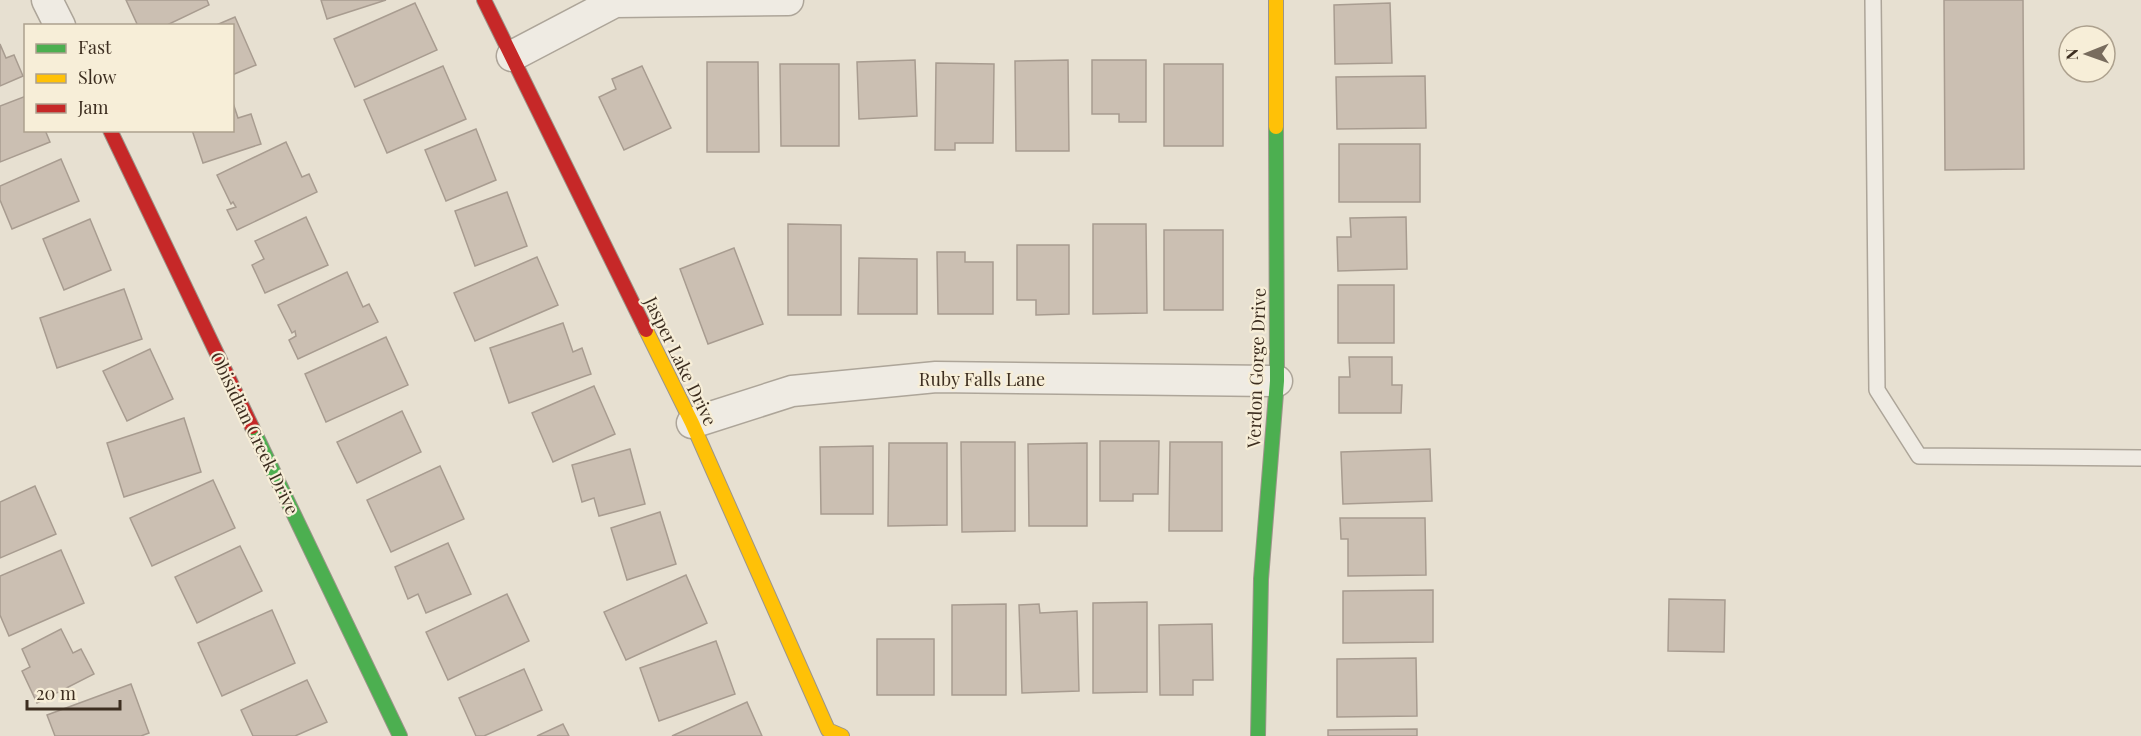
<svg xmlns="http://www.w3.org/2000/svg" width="2141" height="736" viewBox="0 0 2141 736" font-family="'Playfair Display',serif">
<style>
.building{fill:#cbbfb2;stroke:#a89c90;stroke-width:1.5}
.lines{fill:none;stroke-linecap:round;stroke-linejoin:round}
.lane-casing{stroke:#ada599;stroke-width:18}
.street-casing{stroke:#ada599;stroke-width:33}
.fast-casing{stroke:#9c958a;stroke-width:16}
.slow-casing{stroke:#9c958a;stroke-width:16}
.jam-casing{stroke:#9c958a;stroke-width:16}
.lane{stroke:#efebe3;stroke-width:15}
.street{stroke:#efebe3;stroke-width:30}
.fast{stroke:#4caf50;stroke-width:14}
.slow{stroke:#ffc107;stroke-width:14}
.jam{stroke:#c62828;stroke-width:14}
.labels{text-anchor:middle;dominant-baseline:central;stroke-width:4.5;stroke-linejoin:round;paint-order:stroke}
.street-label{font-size:18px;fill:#3d2e20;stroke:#f7eed8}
</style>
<rect width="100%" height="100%" fill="#e7e0d1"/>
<g class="building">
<polygon points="126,0 207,0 209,5 165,26 138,26"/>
<polygon points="321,0 386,0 327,19"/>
<polygon points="1944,0 2023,0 2024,169 1945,170"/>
<polygon points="415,3 437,50 355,87 334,39"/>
<polygon points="1390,3 1392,63 1335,64 1334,5"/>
<polygon points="235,17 256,65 232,75 232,26 214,26"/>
<polygon points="0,44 6,58 14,55 23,76 0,86"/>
<polygon points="915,60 917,116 859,119 857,62"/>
<polygon points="1068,60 1069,151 1016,151 1015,61"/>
<polygon points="1092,60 1146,60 1146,122 1119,122 1119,114 1092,114"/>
<polygon points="707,62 758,62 759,152 707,152"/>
<polygon points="936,63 994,64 993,143 955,143 955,150 935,150"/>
<polygon points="780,64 839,64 839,146 781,146"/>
<rect x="1164" y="64" width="59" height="82"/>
<polygon points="443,66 466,119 387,153 364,100"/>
<polygon points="642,66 671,128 624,150 599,97 616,89 612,79"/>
<polygon points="1425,76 1426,128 1337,129 1336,77"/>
<polygon points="26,96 26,130 45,130 50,142 0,162 0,106"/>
<polygon points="232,100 238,118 251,114 261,144 203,163 192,130 232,130"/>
<polygon points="476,129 496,180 446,201 425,150"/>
<polygon points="286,142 302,177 309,174 317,192 237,230 227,210 236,207 233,202 231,204 217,175"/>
<rect x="1339" y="144" width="81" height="58"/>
<polygon points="61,159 79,201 12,229 0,200 0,186"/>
<polygon points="507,192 527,246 475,266 455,211"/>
<polygon points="306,217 328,265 265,293 252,265 264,259 255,241"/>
<polygon points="1406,217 1407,269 1338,271 1337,237 1351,237 1350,218"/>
<polygon points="90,219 111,270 64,290 43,239"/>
<polygon points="788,224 841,225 841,315 788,315"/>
<polygon points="1093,224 1146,224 1147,313 1093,314"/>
<rect x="1164" y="230" width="59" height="80"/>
<polygon points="1017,245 1069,245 1069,314 1036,315 1036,300 1017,300"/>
<polygon points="734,248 763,324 708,344 680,269"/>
<polygon points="937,252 965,252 965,262 993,262 993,314 938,314"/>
<polygon points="537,257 558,305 475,341 454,293"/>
<polygon points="859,258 917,259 917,314 858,314"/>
<polygon points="347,272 363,307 369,304 378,322 298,359 289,340 296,336 295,331 292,333 278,305"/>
<rect x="1338" y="285" width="56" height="58"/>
<polygon points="124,289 142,339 57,368 40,318"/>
<polygon points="563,323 573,352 582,348 591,374 509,403 490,348"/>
<polygon points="386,337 408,385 326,422 305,374"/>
<polygon points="150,349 173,399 127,421 103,371"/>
<polygon points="1349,357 1392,357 1392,385 1402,385 1401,413 1339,413 1339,377 1350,377"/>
<polygon points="594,386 615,434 553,462 532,413"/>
<polygon points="402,411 421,452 357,483 337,442"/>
<polygon points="184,418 201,472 124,497 107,443"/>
<polygon points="1100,441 1159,441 1158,494 1133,494 1133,501 1100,501"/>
<polygon points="961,442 1015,442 1015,531 962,532"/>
<polygon points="1170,442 1222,442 1222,531 1169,531"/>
<polygon points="889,443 947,443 947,525 888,526"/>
<polygon points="1087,443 1087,526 1029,526 1028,444"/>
<polygon points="873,446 873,514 821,514 820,447"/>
<polygon points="630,449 645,504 599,516 594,498 582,502 572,465"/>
<polygon points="1430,449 1432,501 1343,504 1341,452"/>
<polygon points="440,466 464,519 391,552 367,500"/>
<polygon points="213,480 235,528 152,566 130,518"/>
<polygon points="35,486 56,534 0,558 0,502"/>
<polygon points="660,512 676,564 627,580 611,528"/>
<polygon points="1340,518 1425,518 1426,575 1348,576 1348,539 1341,539"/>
<polygon points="448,543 471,594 426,613 418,594 408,599 395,567"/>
<polygon points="240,546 262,591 197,623 175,577"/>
<polygon points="61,550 84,603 9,636 0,615 0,576"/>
<polygon points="686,575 707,623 626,660 604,612"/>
<polygon points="1433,590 1433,642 1343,643 1343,591"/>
<polygon points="507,594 529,641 448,680 426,632"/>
<polygon points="1669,599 1725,600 1724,652 1668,651"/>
<polygon points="1147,602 1147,692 1093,693 1093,603"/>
<polygon points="1006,604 1006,695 952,695 952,605"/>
<polygon points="1039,604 1040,613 1077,611 1079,691 1022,693 1019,605"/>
<polygon points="272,610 295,663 222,696 198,643"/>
<polygon points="1212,624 1213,680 1193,680 1193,695 1160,695 1159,625"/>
<polygon points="61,629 73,653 81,649 94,674 37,703 22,671 30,667 22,649"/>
<rect x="877" y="639" width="57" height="56"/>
<polygon points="716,641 735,694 659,721 640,668"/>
<polygon points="1416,658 1417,716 1337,717 1337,659"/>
<polygon points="524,669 542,710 484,736 476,736 459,698"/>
<polygon points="307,680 327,722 295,736 253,736 241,710"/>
<polygon points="131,684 149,733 141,736 55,736 47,715"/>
<polygon points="747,702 762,736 672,736"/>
<polygon points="563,724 569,736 537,736"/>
<polygon points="1417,729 1417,736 1328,736 1328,730"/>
</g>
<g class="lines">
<g class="lane-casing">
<polyline id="lane" points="1873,0 1877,390 1919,456 2141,458"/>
</g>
<g class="street-casing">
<g id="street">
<polyline points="47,0 60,26"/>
<polyline points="512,56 615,2 788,0"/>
<polyline points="692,423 792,391 936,377 1277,381"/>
</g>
</g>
<g class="fast-casing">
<g id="fast">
<polyline points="252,427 400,736"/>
<polyline points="1258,736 1261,579 1277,381 1276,127"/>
</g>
</g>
<g class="slow-casing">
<g id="slow">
<polyline points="1276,0 1276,127"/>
<polyline points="646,330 692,423 828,730 842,736"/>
</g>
</g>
<g class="jam-casing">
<g id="jam">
<polyline points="484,0 646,330"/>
<polyline points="110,130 252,427"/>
</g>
</g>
<use href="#lane" class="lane"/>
<use href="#street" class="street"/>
<use href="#fast" class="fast"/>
<use href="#slow" class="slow"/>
<use href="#jam" class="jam"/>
</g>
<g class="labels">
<g class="street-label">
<text transform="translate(681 361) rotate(64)">Jasper Lake Drive</text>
<text transform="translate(1256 368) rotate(-88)">Verdon Gorge Drive</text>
<text x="982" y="379">Ruby Falls Lane</text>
<text transform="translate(255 433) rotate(64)">Obisidian Creek Drive</text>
</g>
</g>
<rect x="24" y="24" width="210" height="108" fill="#f7eed8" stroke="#ada18e" stroke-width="1.5"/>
<rect x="36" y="44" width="30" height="9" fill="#4caf50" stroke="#ada18e" stroke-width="1.5"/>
<text x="78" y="54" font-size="18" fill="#3d2e20">Fast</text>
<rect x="36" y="74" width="30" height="9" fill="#ffc107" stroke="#ada18e" stroke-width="1.5"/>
<text x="78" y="84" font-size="18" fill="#3d2e20">Slow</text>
<rect x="36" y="104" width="30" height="9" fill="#c62828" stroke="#ada18e" stroke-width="1.5"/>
<text x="78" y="114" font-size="18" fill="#3d2e20">Jam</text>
<g transform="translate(2087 54) rotate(269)"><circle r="28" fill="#f7eed8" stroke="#ada18e" stroke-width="1.5"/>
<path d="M0-4.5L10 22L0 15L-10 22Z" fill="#786c5e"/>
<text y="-9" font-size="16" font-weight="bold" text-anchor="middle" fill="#3d2e20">N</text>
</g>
<path d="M27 700v9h93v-9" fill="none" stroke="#3d2e20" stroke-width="3"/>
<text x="36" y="700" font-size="18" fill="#3d2e20" stroke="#f7eed8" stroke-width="4.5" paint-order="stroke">20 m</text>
</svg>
